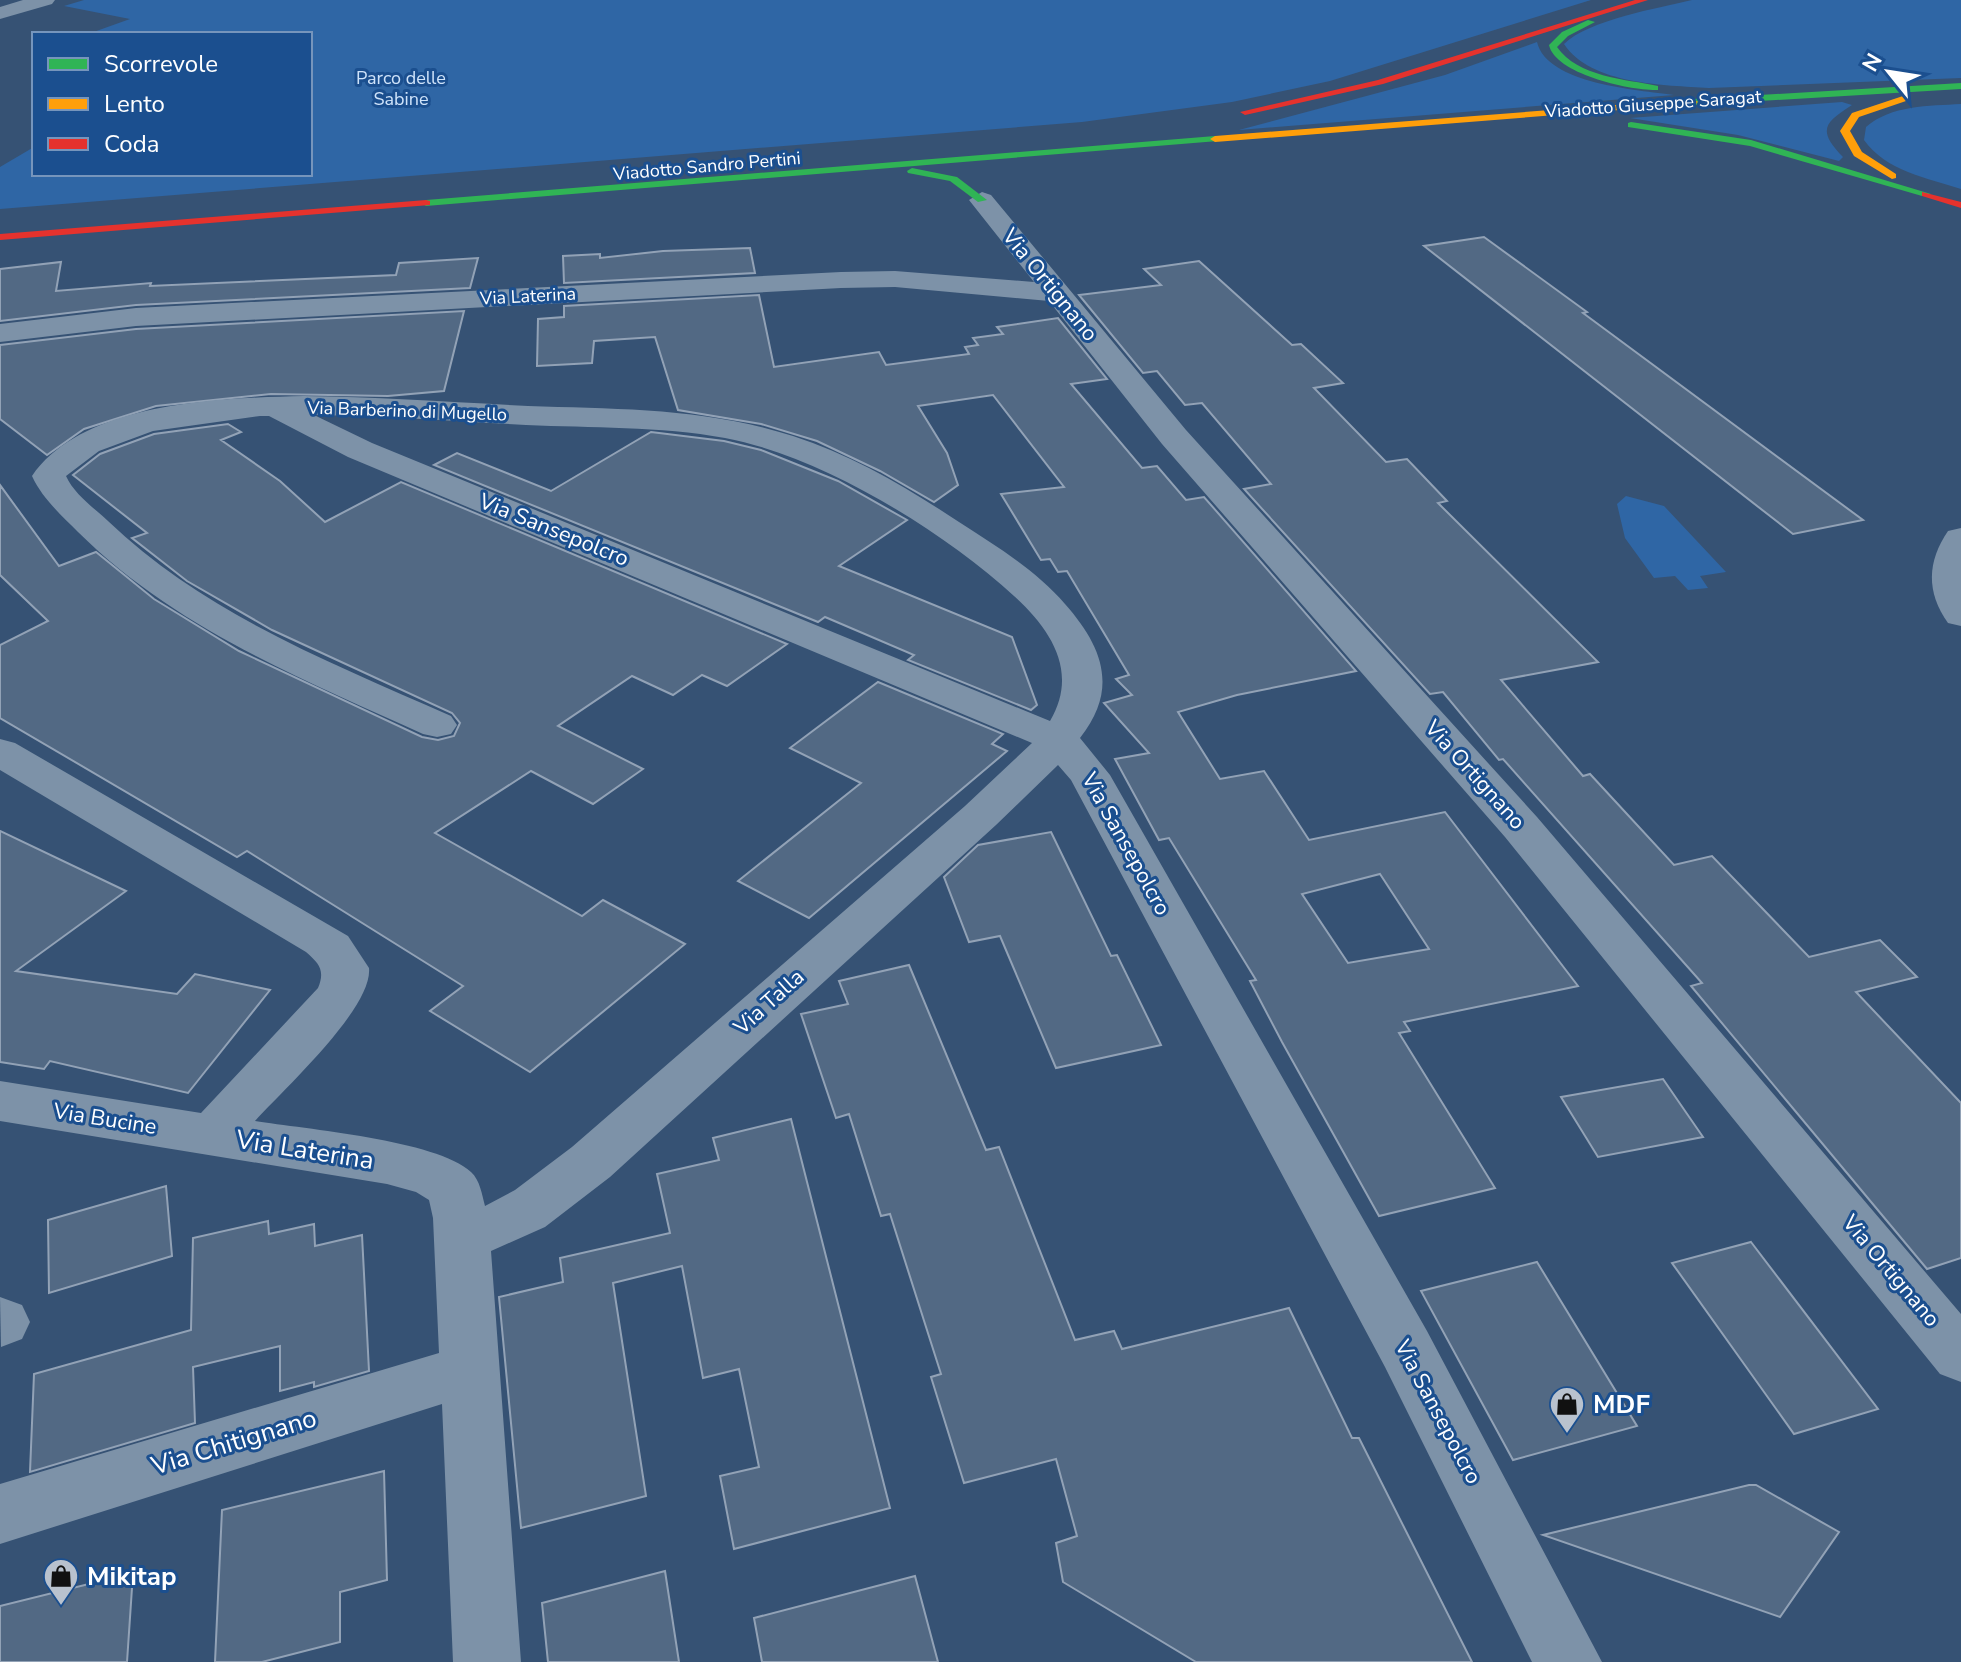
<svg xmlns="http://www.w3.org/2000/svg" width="1961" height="1662" viewBox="0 0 1961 1662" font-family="'Nunito Sans',sans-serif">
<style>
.green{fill:#2f66a5}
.building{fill:#526984;stroke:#92a2b6;stroke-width:2;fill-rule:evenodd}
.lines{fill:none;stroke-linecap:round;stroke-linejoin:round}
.street{fill:#7d92a8;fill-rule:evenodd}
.fast{fill:#30b455;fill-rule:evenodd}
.slow{fill:#ff9f0a;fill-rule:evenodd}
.jam{fill:#e5322d;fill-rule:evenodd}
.labels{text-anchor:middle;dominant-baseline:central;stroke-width:6;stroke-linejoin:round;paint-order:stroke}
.far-park-label{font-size:18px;fill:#cfe3fa;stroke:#1b4f8f}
.far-street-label{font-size:18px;fill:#fff;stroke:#1b4f8f}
.street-label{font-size:22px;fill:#fff;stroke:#1b4f8f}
.near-street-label{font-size:26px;fill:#fff;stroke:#1b4f8f}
.near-poi-label{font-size:26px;font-weight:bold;fill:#fff;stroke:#1b4f8f;text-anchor:start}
</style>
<rect width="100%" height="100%" fill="#365274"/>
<g class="green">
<polygon points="84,0 1591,0 1330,81 1232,102 1082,122 0,209 0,167 34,147 34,174 310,174 310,34 88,34 130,19 64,6"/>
<path d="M1692 0H1961V78L1709 88C1665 85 1591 85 1564 44 1588 20 1659 8 1692 0Z"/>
<path d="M1537 42C1547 84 1638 90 1674 95L1239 130 1445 75Z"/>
<path d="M1842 102 1852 105C1824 123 1817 130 1843 157L1839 161 1738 135 1630 118Z"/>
<path d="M1961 104V189C1927 178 1886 171 1864 140L1866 127C1891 105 1929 106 1961 104Z"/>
<polygon points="1626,496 1664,506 1726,572 1700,576 1708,588 1688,590 1675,576 1654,578 1625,538 1617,504"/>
</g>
<g class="building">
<polygon points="1484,237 1587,312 1583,313 1863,520 1793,534 1424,246"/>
<polygon points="750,248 755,273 564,283 563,256 600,254 600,258 663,251"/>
<polygon points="478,258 470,288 136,305 0,321 0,269 61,262 56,291 151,283 150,286 396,275 399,263"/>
<polygon points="1199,261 1292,345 1301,344 1343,383 1314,388 1386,462 1407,459 1447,501 1438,503 1598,662 1501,680 1583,776 1590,774 1674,865 1712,856 1809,957 1880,940 1917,977 1856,992 1961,1103 1961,1258 1927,1269 1691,986 1702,983 1503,759 1499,760 1443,692 1430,694 1244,489 1271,484 1202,403 1185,405 1157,371 1143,373 1079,295 1161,285 1144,269"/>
<path d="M759 295 774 367 879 352 886 365 969 354 965 347 978 345 973 338 1003 334 997 327 1058 318 1107 379 1071 384 1142 468 1157 466 1186 500 1204 497 1356 671 1237 695 1178 712 1220 779 1264 771 1309 840 1445 812 1578 986 1404 1022 1410 1031 1399 1033 1495 1188 1379 1216 1282 1042 1250 981 1256 980 1169 838 1159 840 1115 759 1149 753 1104 703 1132 695 1116 679 1129 675 1067 571 1058 572 1050 559 1041 560 1001 494 1064 487 993 395 918 406 947 453 958 485 934 502 880 471 817 441 761 424 678 410 655 337 594 341 592 363 537 366 538 319 564 317V306ZM1380 874 1429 949 1348 963 1302 894Z"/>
<polygon points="464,311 444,391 388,396 271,394 156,406 84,429 47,455 0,419 0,345 136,329"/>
<polygon points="228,424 241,432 221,440 280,481 325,522 401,482 787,644 727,686 702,675 673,695 632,676 558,726 643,769 593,804 531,771 435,833 582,916 603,900 685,944 530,1072 430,1011 463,986 247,851 237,857 0,718 0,645 48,621 0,575 0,485 59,566 96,552 154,599 239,651 422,737 438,740 454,736 460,723 452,713 272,630 187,581 132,538 147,533 73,475 100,454 154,434"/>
<polygon points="651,432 724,441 761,450 838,481 907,520 839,566 1012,637 1037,705 1031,710 908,660 914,655 825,617 818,622 434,465 457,453 551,491"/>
<polygon points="878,682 1003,734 992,744 1007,751 809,918 738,881 861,783 790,748"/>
<polygon points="0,831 126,891 16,971 177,994 195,974 270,990 188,1093 50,1061 44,1069 0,1062"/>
<polygon points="1051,832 1111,956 1117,955 1161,1045 1056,1068 1000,936 969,942 944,877 978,845"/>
<polygon points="909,965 986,1150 999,1147 1075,1340 1114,1331 1122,1349 1289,1308 1352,1438 1359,1438 1472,1662 1196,1662 1063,1582 1056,1543 1077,1536 1056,1459 964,1483 931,1377 941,1374 890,1214 881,1216 849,1114 836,1118 801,1014 848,1004 839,981"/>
<polygon points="1663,1079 1703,1137 1598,1157 1561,1097"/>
<polygon points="791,1119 890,1508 734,1549 720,1476 759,1467 739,1369 703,1378 682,1266 613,1283 646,1496 521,1528 499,1297 563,1282 560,1258 670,1233 657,1174 719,1160 713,1138"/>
<polygon points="166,1186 172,1256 49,1293 48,1220"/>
<polygon points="268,1221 269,1234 314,1224 315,1246 362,1235 369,1371 314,1387 314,1382 280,1391 280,1346 193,1367 195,1423 30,1472 34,1374 191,1330 193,1238"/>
<polygon points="1751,1242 1878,1409 1794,1434 1672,1263"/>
<polygon points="1537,1262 1637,1426 1513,1460 1421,1291"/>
<polygon points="384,1471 387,1580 340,1592 340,1642 262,1662 215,1662 222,1510"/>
<polygon points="1749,1485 1756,1485 1839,1532 1780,1617 1543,1535"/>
<polygon points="665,1571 679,1662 548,1662 542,1603"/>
<polygon points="133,1573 127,1662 0,1662 0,1606"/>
<polygon points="915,1576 938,1662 762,1662 754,1618"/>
</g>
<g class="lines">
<g class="street">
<polygon points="23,0 55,0 52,4 0,19 0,7"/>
<polygon points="982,192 991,195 1186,430 1537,817 1961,1314 1961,1382 1940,1374 1505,837 1162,444 1049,301 895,287 841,288 136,326 0,342 0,324 136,308 841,272 895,271 1034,282 969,200"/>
<path d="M304 396C379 397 453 402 528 406 618 409 707 408 793 436 854 456 906 487 959 522 996 546 1036 570 1065 604 1103 647 1119 689 1080 738L1110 775 1427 1331 1602 1662H1532L1385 1367 1071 780 1058 765 996 825 610 1177 545 1227 491 1251 521 1662H453L442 1404 0 1544V1484L439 1353 433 1218 429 1200 416 1192 387 1184 0 1121V1081L201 1113 318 988C325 971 320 964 306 952L0 770V739L15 743 348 936 369 968C373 1008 283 1090 255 1121 304 1129 437 1140 471 1172 480 1180 482 1195 485 1206L515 1190 572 1147 965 806 1032 743 348 457 269 416H260L153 431 99 451 66 476C74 494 94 508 108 521 205 614 330 662 451 716L457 725 451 734 437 737 423 734C300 678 175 628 78 532 61 515 42 498 32 476 84 401 222 398 304 396ZM314 415C385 416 455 421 526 425 592 428 659 426 725 438 821 456 942 530 1014 596 1051 630 1079 672 1050 721L372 443Z"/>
<path d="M1961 528V626L1948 623C1926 592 1927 562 1948 531Z"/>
<polygon points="0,1297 22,1305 30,1322 22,1339 1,1347"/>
</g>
<g class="fast">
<path d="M1588 20 1595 22 1568 36 1557 47C1578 77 1625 79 1658 86V90C1631 91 1555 74 1549 45L1562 32Z"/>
<polygon points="1961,83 1961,89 1693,105 1688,102 1693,99"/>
<polygon points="1631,122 1751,140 1931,194 1922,196 1750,146 1628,127 1628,123"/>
<polygon points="1215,136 1220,139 1218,141 426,206 421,203 426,200"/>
<polygon points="912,168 957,177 987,200 978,202 950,181 908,173 907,171"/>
</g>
<g class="slow">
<polygon points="1903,96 1908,99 1906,101 1859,117 1850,131 1862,152 1896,174 1896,178 1892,179 1854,156 1840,131 1852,113"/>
<polygon points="1693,99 1698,102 1696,104 1215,142 1210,139 1215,136"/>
</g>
<g class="jam">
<polygon points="1635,0 1648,0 1383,84 1245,115 1240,112 1378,80"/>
<polygon points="1922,192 1961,202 1961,208 1922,196"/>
<polygon points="426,200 430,201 430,205 0,240 0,234"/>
</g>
</g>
<defs>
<g id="shop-pin" transform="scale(1.8)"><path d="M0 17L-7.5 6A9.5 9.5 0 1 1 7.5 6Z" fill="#b9c2ce" stroke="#1b4f8f"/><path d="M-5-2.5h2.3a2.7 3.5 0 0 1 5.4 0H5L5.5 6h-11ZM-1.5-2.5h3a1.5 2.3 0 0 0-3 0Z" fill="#111"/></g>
</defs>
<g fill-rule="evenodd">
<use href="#shop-pin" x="1567" y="1404"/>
<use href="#shop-pin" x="61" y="1576"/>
</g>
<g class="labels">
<g class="far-park-label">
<text x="401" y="78">Parco delle<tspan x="401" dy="21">Sabine</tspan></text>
</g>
<g class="far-street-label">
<text transform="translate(1653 104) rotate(-4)">Viadotto Giuseppe Saragat</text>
<text transform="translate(707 166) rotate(-5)">Viadotto Sandro Pertini</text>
<text transform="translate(528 296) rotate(-3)">Via Laterina</text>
<text transform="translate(407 411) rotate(2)">Via Barberino di Mugello</text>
</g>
<g class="street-label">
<text transform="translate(1050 285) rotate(51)">Via Ortignano</text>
<text transform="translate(554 530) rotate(22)">Via Sansepolcro</text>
<text transform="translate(1475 775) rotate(48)">Via Ortignano</text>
<text transform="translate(1126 844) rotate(61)">Via Sansepolcro</text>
<text transform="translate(769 1002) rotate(-42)">Via Talla</text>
<text transform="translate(105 1119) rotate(9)">Via Bucine</text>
<text transform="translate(1891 1271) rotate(50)">Via Ortignano</text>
<text transform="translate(1438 1412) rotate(62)">Via Sansepolcro</text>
</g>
<g class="near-street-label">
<text transform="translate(305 1150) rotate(9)">Via Laterina</text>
<text transform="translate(234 1442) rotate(-17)">Via Chitignano</text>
</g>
<g class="near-poi-label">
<text x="1593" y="1404">MDF</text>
<text x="87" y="1576">Mikitap</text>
</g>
</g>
<rect x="32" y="32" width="280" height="144" fill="#1b4f8f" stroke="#7695bc" stroke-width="2"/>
<rect x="48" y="58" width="40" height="12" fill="#30b455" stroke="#7695bc" stroke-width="2"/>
<text x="104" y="72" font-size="24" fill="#ffffff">Scorrevole</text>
<rect x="48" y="98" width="40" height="12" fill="#ff9f0a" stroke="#7695bc" stroke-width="2"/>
<text x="104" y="112" font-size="24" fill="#ffffff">Lento</text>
<rect x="48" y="138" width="40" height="12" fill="#e5322d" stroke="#7695bc" stroke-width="2"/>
<text x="104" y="152" font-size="24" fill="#ffffff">Coda</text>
<g transform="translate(1889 72) rotate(300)" stroke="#1b4f8f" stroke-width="6" paint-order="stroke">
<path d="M0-6L14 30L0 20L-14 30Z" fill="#ffffff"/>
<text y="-12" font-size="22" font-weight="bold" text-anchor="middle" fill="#ffffff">N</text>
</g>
</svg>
